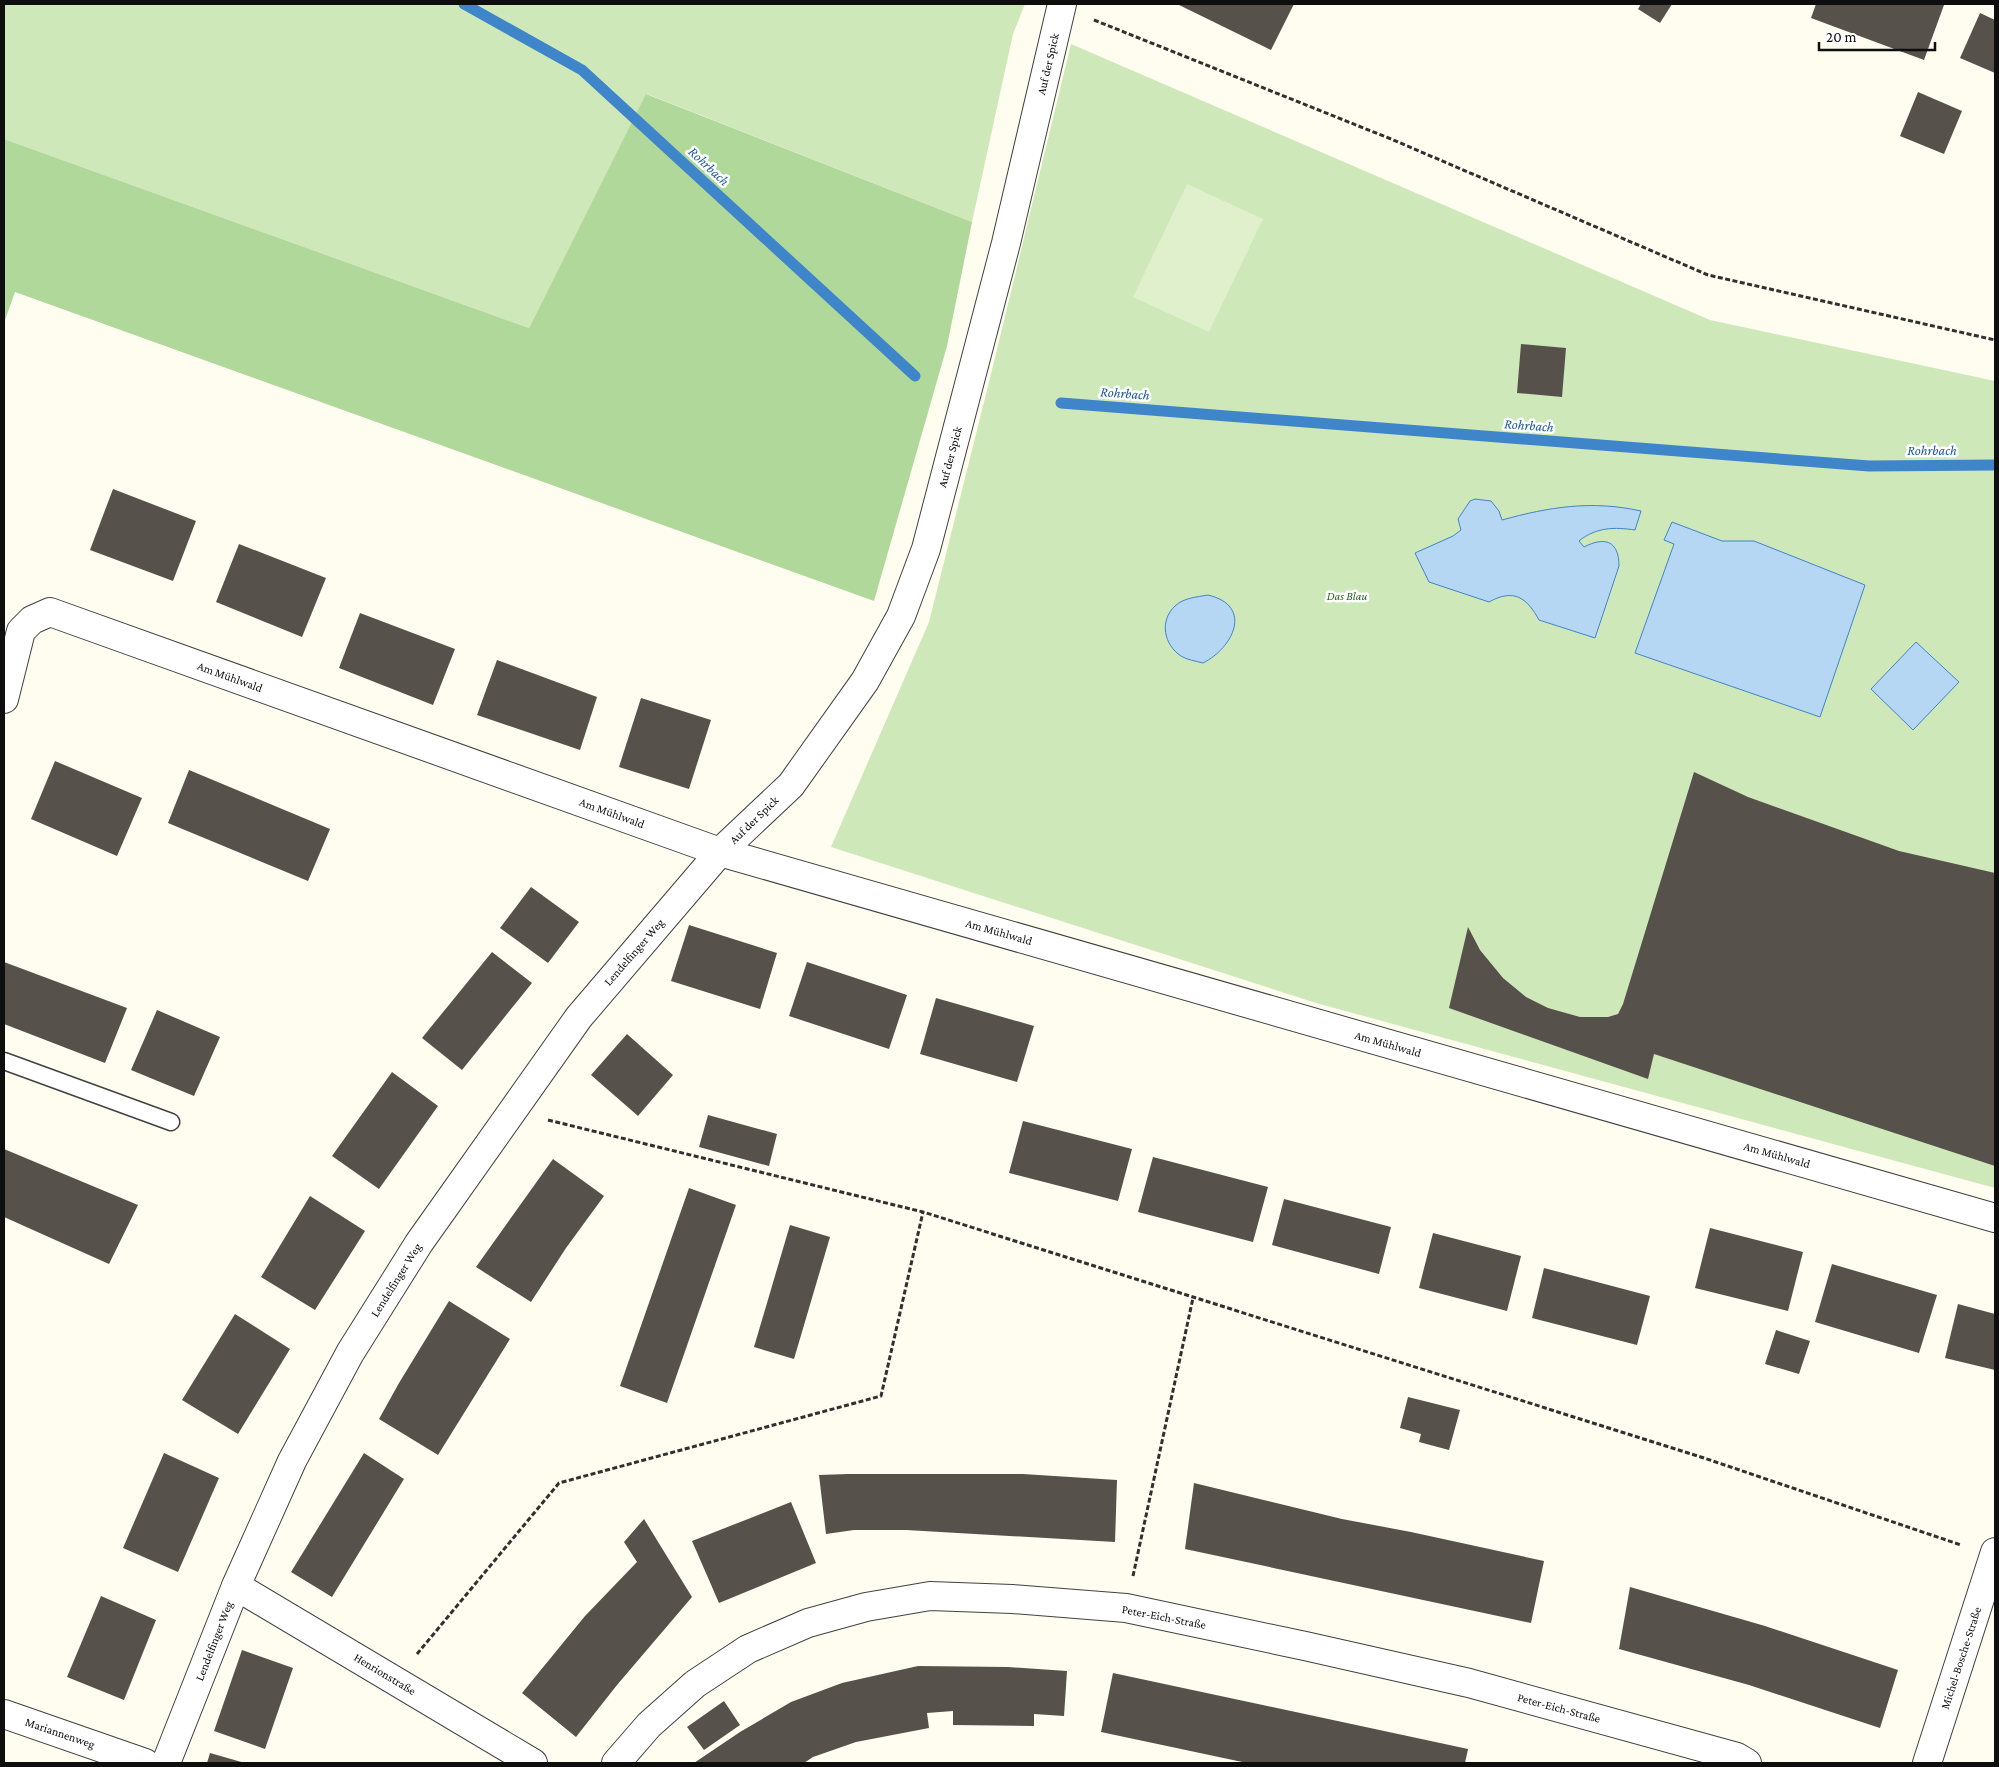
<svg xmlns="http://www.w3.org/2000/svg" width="1999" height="1767" viewBox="0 0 1999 1767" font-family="'Crimson Pro',serif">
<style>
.green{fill:#cee8ba}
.forest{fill:#b0d89a}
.pitch{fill:#e0f0cc}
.water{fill:#b6d7f4;stroke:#3f85c9}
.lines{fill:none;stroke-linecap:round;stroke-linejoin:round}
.stream{stroke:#3f85c9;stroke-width:11}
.building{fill:#57514b}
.lane-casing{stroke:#414141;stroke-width:19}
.street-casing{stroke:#414141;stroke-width:30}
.path{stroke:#303030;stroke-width:3;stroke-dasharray:5 2.5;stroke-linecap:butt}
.lane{stroke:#fff;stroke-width:16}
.street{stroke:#fff;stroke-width:28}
.labels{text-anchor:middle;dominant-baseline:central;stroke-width:5;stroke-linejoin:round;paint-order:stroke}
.street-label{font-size:12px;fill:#0e0e0e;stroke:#fff}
.park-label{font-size:12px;font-style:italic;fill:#286420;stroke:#fff}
.water-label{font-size:14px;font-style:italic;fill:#1b589d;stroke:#fff}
</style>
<rect width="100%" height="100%" fill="#fefdf0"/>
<g class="green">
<polygon points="4,4 1025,4 1013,34 972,222 647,94 529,328 4,139"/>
<polygon points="1071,44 1710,320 1995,381 1995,1188 1316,1003 831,847 929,622 991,374"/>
</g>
<polygon class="forest" points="646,94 972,222 947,346 874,601 15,292 4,323 4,139 529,328"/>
<polygon class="pitch" points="1187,184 1263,219 1209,332 1133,297"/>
<g class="water">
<path d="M1475 499 1491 501 1499 511 1502 520C1549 507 1592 500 1641 511L1635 530C1615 527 1596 527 1579 541L1584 547C1605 536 1619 541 1619 566L1595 638 1539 620C1527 598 1514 588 1489 602L1429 582 1415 553 1453 536 1461 530 1458 519 1470 501Z"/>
<polygon points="1672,522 1722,541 1754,541 1865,585 1820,717 1635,653 1674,544 1664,540"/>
<path d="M1208 595C1254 606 1233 648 1203 663 1196 661 1187 660 1181 656 1164 645 1159 621 1175 606 1183 598 1197 597 1208 595Z"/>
<polygon points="1916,642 1959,682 1913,730 1871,689"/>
</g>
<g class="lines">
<g class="stream">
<polyline points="464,4 582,70 915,376"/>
<polyline points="1061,403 1869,466 1995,465"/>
</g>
</g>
<g class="building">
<polygon points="1177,4 1294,4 1271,50"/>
<polygon points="1641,4 1672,4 1660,23 1638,9"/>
<polygon points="1816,4 1940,4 1944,5 1924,60 1811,18"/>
<polygon points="1980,13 1995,20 1995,73 1960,58"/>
<polygon points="1918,92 1962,111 1944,154 1900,136"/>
<polygon points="1521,344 1566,348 1562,397 1517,393"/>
<polygon points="113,489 196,521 173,581 90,550"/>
<polygon points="239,544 326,578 302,637 216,602"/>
<polygon points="360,613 455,649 433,705 339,668"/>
<polygon points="497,660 597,697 580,750 477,715"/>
<polygon points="641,698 711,720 689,789 619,767"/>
<polygon points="55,761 142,798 117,856 31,819"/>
<polygon points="189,770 330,829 308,881 168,823"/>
<polygon points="1694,772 1748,797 1899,851 1995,873 1995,1166 1654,1054 1648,1079 1449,1008 1468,927 1480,950 1503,978 1526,997 1548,1008 1580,1017 1608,1017 1618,1014 1623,1004"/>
<polygon points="531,887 579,922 548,963 500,928"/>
<polygon points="689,925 777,953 760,1009 671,981"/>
<polygon points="492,952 532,983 462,1070 422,1038"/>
<polygon points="4,962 127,1008 105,1063 4,1024"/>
<polygon points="807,962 907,995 889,1049 789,1016"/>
<polygon points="936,998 1034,1026 1017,1082 920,1054"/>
<polygon points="157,1010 220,1037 194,1096 131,1070"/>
<polygon points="627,1034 673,1075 638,1116 591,1075"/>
<polygon points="392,1072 438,1106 379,1189 332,1156"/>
<polygon points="708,1115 777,1134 769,1166 699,1147"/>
<polygon points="1023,1121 1132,1149 1118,1201 1009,1173"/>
<polygon points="4,1149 138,1205 109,1264 4,1217"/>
<polygon points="1153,1157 1268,1187 1253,1242 1138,1212"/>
<polygon points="553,1159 604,1196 566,1248 531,1302 476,1267"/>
<polygon points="689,1188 736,1205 667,1403 620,1386"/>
<polygon points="310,1196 365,1231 315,1310 261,1277"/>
<polygon points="1284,1199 1391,1227 1379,1274 1272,1245"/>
<polygon points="790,1225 830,1237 794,1359 754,1347"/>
<polygon points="1710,1228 1803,1252 1788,1311 1695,1288"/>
<polygon points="1433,1233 1521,1256 1507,1311 1419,1288"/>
<polygon points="1832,1264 1937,1295 1919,1353 1815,1322"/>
<polygon points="1544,1268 1650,1296 1637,1345 1532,1318"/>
<polygon points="449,1301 510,1339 438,1455 379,1419 399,1383"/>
<polygon points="1958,1304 1995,1314 1995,1370 1945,1358"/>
<polygon points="235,1314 290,1349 238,1434 182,1400"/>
<polygon points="1776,1330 1810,1341 1799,1374 1765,1364"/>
<polygon points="1408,1397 1460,1410 1449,1450 1419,1442 1421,1434 1400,1428"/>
<polygon points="164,1453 219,1478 178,1572 123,1548"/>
<polygon points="364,1453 404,1479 332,1597 291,1572"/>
<polygon points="848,1474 1023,1474 1117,1480 1115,1542 906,1530 854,1530 826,1534 819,1475"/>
<polygon points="1194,1483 1342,1519 1411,1532 1544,1561 1531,1623 1185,1549"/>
<polygon points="791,1502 816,1563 719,1603 692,1541"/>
<polygon points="644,1519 692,1597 617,1685 576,1737 522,1693 585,1616 637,1562 624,1542"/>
<polygon points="1630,1587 1765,1626 1898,1670 1880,1728 1749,1685 1619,1649"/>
<polygon points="101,1596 156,1620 124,1700 67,1677"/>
<polygon points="242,1650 293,1668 265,1749 214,1731"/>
<polygon points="918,1666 1008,1667 1067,1671 1064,1716 1034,1714 1034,1726 953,1725 953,1711 927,1713 929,1728 856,1742 813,1757 804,1763 694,1763 740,1732 791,1702 842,1683"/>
<polygon points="1113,1673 1468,1749 1465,1763 1247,1763 1101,1732"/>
<polygon points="724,1701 740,1725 704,1750 687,1727"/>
<polygon points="210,1753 245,1763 207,1763"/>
</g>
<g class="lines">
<g class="lane-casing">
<polyline id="lane" points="4,1061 171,1122"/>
</g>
<g class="street-casing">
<g id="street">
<polyline points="4,699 21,631 32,620 50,612 720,852 1995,1218"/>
<polyline points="236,1586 533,1763"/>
<polyline points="4,1714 145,1763"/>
<polyline points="166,1763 236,1586 292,1461 350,1353 419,1243 579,1017 720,852 791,785 865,681 901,616 926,549 1006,243 1062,4"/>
<polyline points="616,1763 649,1725 695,1684 748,1649 808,1623 866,1607 930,1596 1012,1599 1126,1608 1305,1646 1469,1683 1737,1757 1747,1763"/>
<polyline points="1927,1763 1995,1552"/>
</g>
</g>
<g class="path">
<polyline points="1094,20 1391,139 1708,275 1995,340"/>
<polyline points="548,1120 923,1212 1704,1458 1961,1545"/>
<polyline points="1133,1576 1193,1298"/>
<polyline points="417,1654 559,1483 881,1396 923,1212"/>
</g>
<use href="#lane" class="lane"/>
<use href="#street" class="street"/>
</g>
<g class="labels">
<g class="street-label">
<text transform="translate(1048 64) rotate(-77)">Auf der Spick</text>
<text transform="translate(950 457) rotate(-75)">Auf der Spick</text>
<text transform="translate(230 677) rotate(20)">Am Mühlwald</text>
<text transform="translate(612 813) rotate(20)">Am Mühlwald</text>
<text transform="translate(754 820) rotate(-44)">Auf der Spick</text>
<text transform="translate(999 932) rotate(16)">Am Mühlwald</text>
<text transform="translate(634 952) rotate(-49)">Lendelfinger Weg</text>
<text transform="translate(1388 1044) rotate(16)">Am Mühlwald</text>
<text transform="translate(1777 1155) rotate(16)">Am Mühlwald</text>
<text transform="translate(396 1280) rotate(-58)">Lendelfinger Weg</text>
<text transform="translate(1164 1617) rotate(11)">Peter-Eich-Straße</text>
<text transform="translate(214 1641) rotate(-69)">Lendelfinger Weg</text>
<text transform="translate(1961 1658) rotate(-72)">Michel-Bosche-Straße</text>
<text transform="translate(385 1674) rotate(31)">Henrionstraße</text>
<text transform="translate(1559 1708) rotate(15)">Peter-Eich-Straße</text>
<text transform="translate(60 1733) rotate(19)">Mariannenweg</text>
</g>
<g class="park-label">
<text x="1347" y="596">Das Blau</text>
</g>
<g class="water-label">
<text transform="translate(709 166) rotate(43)">Rohrbach</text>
<text transform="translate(1125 393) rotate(4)">Rohrbach</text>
<text transform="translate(1529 425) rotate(4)">Rohrbach</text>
<text x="1932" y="450">Rohrbach</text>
</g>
</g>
<rect width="1999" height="1767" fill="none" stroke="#0e0e0e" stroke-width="10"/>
<path d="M1819 42v8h116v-8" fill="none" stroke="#0e0e0e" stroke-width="2.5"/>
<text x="1826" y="42" font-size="15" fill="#0e0e0e" stroke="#ffffff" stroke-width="4" paint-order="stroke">20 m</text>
</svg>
